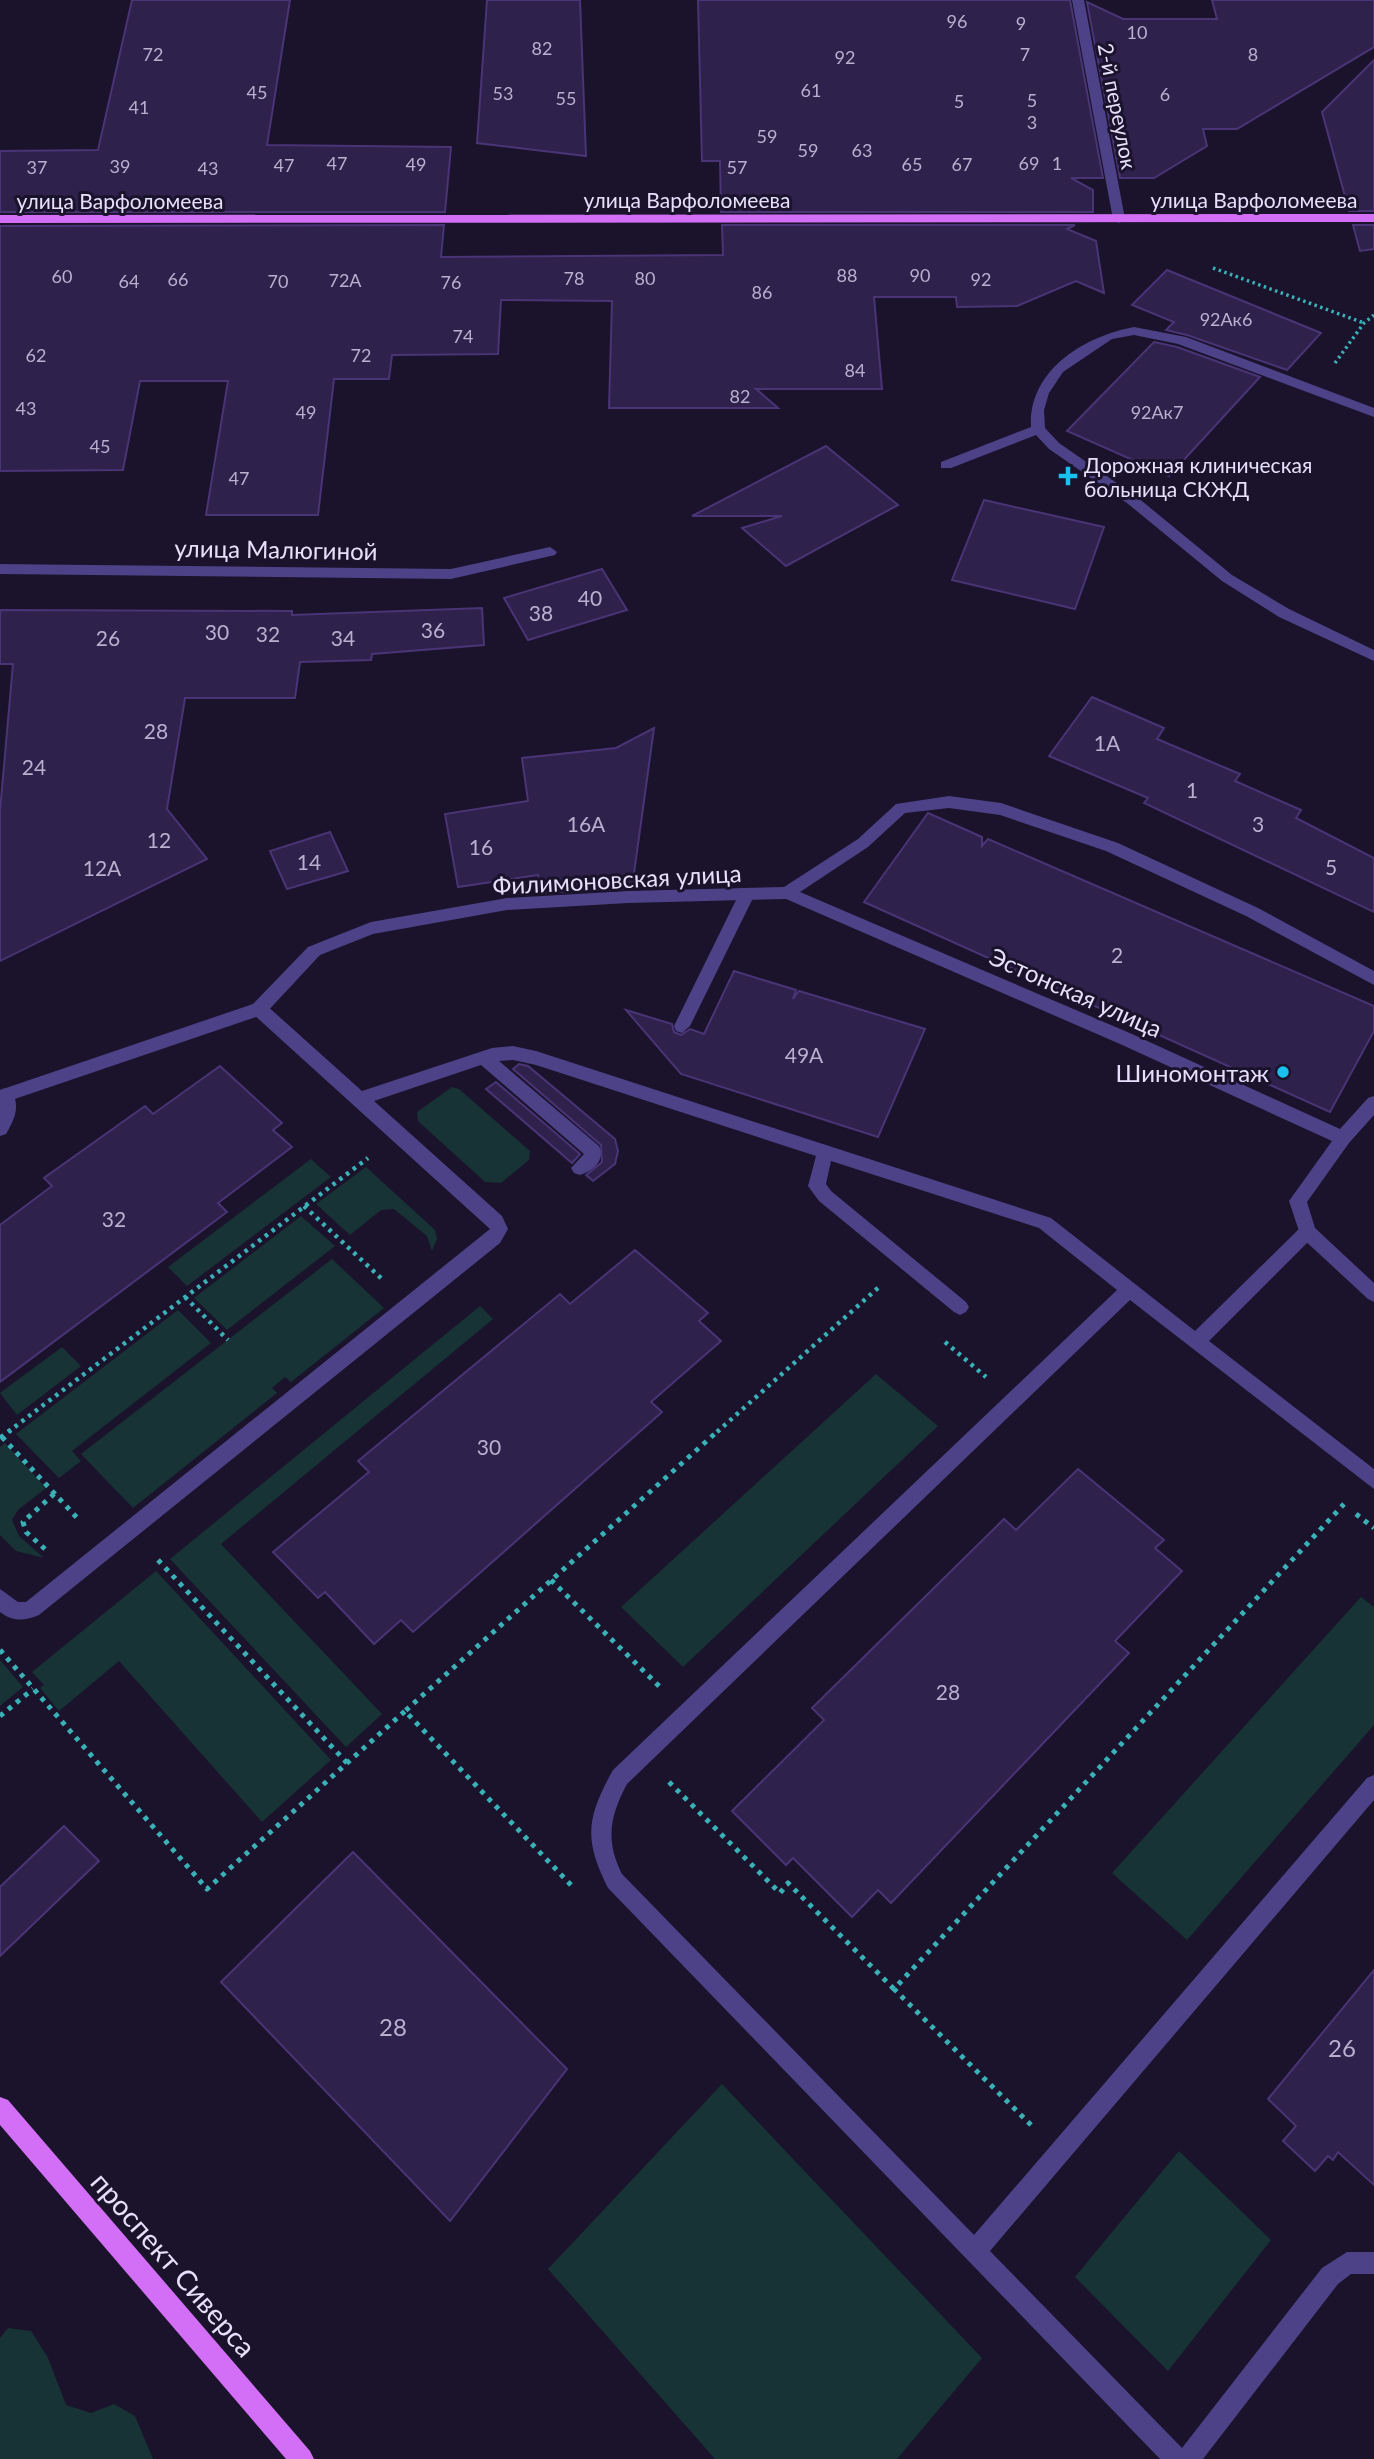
<svg xmlns="http://www.w3.org/2000/svg" width="1374" height="2459" viewBox="0 0 1374 2459" font-family="Lato,sans-serif">
<style>
.green{fill:#173335}
.building{fill:#2e214b;stroke:#493476;stroke-width:2}
.lines{fill:none;stroke-linecap:round;stroke-linejoin:round}
.path-far2{stroke:#3ab0b7;stroke-width:3.5;stroke-dasharray:2.5 3.5;stroke-linecap:butt}
.path-far1{stroke:#3ab0b7;stroke-width:4.5;stroke-dasharray:3.5 5;stroke-linecap:butt}
.path{stroke:#3ab0b7;stroke-width:5;stroke-dasharray:4.5 6;stroke-linecap:butt}
.service{fill:#4d4287;fill-rule:evenodd}
.minor{fill:#4d4287;fill-rule:evenodd}
.primary{fill:#d36ef6;fill-rule:evenodd}
.poi-dot{fill:#19c1f0;stroke:#1a132b;stroke-width:2.5}
.labels{text-anchor:middle;dominant-baseline:central;stroke-width:6;stroke-linejoin:round;paint-order:stroke}
.far-number-label{font-size:18px;fill:#b9b0d0}
.far-street-label{font-size:21px;fill:#e7e0fd;stroke:#1a132b}
.far-poi-label{font-size:21px;fill:#e7e0fd;stroke:#1a132b;text-anchor:start}
.number-label{font-size:21px;fill:#b9b0d0}
.street-label{font-size:24px;fill:#e7e0fd;stroke:#1a132b}
.poi-label{font-size:24px;fill:#e7e0fd;stroke:#1a132b;text-anchor:end}
.near-number-label{font-size:24px;fill:#b9b0d0}
.near-street-label{font-size:28px;fill:#e7e0fd;stroke:#1a132b}
</style>
<rect width="100%" height="100%" fill="#1a132b"/>
<g class="green">
<polygon points="452,1087 459,1089 530,1151 529,1160 501,1183 485,1182 418,1121 417,1112"/>
<polygon points="311,1159 331,1177 187,1286 168,1267"/>
<polygon points="366,1167 435,1230 437,1239 432,1251 427,1236 394,1209 381,1210 350,1235 316,1204"/>
<polygon points="301,1216 335,1246 227,1330 194,1298"/>
<polygon points="332,1259 384,1308 291,1382 285,1377 272,1388 277,1393 133,1508 81,1454"/>
<polygon points="480,1306 493,1319 221,1544 382,1714 346,1747 170,1559"/>
<polygon points="178,1310 211,1343 72,1451 81,1461 59,1478 16,1434"/>
<polygon points="62,1347 81,1366 17,1415 0,1393"/>
<polygon points="876,1374 938,1426 683,1667 621,1607"/>
<polygon points="5,1443 46,1488 18,1510 12,1520 19,1536 44,1558 16,1551 0,1535 0,1447"/>
<polygon points="156,1571 331,1760 262,1822 119,1661 59,1711 40,1688 44,1685 32,1672"/>
<polygon points="1361,1597 1374,1607 1374,1725 1187,1940 1112,1873"/>
<polygon points="0,1660 23,1687 0,1706"/>
<polygon points="722,2084 982,2358 897,2459 715,2459 548,2269"/>
<polygon points="1179,2151 1271,2240 1168,2371 1075,2277"/>
<polygon points="8,2328 31,2331 48,2358 66,2405 91,2413 114,2404 135,2416 153,2459 0,2459 0,2338"/>
</g>
<g class="building">
<polygon points="132,0 290,0 267,145 451,147 445,212 0,212 0,151 98,150"/>
<polygon points="487,0 580,0 586,156 477,143"/>
<polygon points="698,0 1070,0 1103,178 1071,178 1093,190 1093,212 721,212 720,161 702,161"/>
<polygon points="1212,0 1374,0 1374,47 1237,129 1203,129 1207,146 1154,178 1120,178 1087,2 1123,19 1217,19"/>
<polygon points="1374,60 1374,211 1349,211 1322,112"/>
<polygon points="444,225 441,257 723,255 722,225 1075,225 1067,229 1096,241 1104,293 1076,281 1017,306 957,307 956,297 874,297 882,389 756,389 778,408 609,408 612,301 501,300 498,354 392,355 389,379 334,379 318,515 206,515 228,381 140,381 123,470 0,471 0,226"/>
<polygon points="1353,225 1374,225 1374,249 1360,251"/>
<polygon points="1167,270 1321,333 1287,370 1187,335 1166,330 1174,322 1132,305"/>
<polygon points="1154,342 1177,347 1260,377 1169,476 1067,431"/>
<polygon points="826,446 898,505 786,566 742,528 782,516 692,516"/>
<polygon points="984,500 1104,527 1075,609 952,580"/>
<polygon points="602,569 627,610 528,640 504,598"/>
<polygon points="482,608 484,645 372,654 371,660 300,662 295,698 185,698 167,809 207,859 0,961 0,811 13,664 0,664 0,610 292,611 292,615"/>
<polygon points="1092,697 1164,728 1157,739 1240,774 1235,781 1301,810 1296,818 1374,858 1374,912 1144,803 1148,798 1049,756"/>
<polygon points="654,728 632,888 541,893 538,875 458,887 445,814 528,801 522,758 616,748"/>
<polygon points="928,813 982,837 982,846 988,839 1374,1006 1374,1031 1330,1112 864,902"/>
<polygon points="330,832 348,871 287,889 270,851"/>
<polygon points="734,971 796,990 793,999 799,991 925,1029 878,1137 681,1074 626,1010 672,1024 674,1032 681,1035 690,1029 704,1034"/>
<polygon points="519,1064 528,1066 615,1139 618,1151 615,1164 593,1181 586,1175 602,1162 601,1145 513,1069"/>
<polygon points="220,1066 282,1123 273,1130 292,1147 218,1203 227,1212 0,1382 0,1225 52,1186 44,1178 145,1106 153,1114"/>
<polygon points="496,1082 580,1154 572,1163 486,1089"/>
<polygon points="635,1250 708,1313 699,1321 721,1341 651,1402 662,1412 413,1632 401,1620 374,1644 325,1592 318,1598 273,1552 369,1472 358,1461 560,1294 570,1304"/>
<polygon points="1078,1469 1164,1540 1155,1548 1182,1571 1115,1641 1129,1653 891,1903 878,1890 852,1917 793,1858 786,1865 732,1811 824,1720 812,1708 1004,1519 1016,1530"/>
<polygon points="64,1826 99,1861 0,1956 0,1887"/>
<polygon points="353,1852 567,2069 450,2221 221,1982"/>
<polygon points="1374,1970 1374,2185 1338,2152 1333,2160 1328,2156 1315,2171 1283,2141 1296,2126 1268,2099"/>
</g>
<g class="lines">
<g class="path-far2">
<polyline points="1213,268 1364,323"/>
<polyline points="1335,363 1364,323 1374,315"/>
</g>
<g class="path-far1">
<polyline points="304,1206 383,1280"/>
<polyline points="185,1297 228,1340"/>
<polyline points="945,1342 986,1377"/>
<polyline points="8,1432 368,1158"/>
<polyline points="717,1432 879,1287"/>
</g>
<g class="path">
<polyline points="2,1437 80,1521"/>
<polyline points="0,1438 11,1430"/>
<polyline points="1356,1514 1374,1528"/>
<polyline points="45,1549 26,1532 23,1522 55,1493"/>
<polyline points="158,1560 347,1763"/>
<polyline points="551,1580 660,1687"/>
<polyline points="0,1650 207,1889 405,1711"/>
<polyline points="0,1716 33,1689"/>
<polyline points="669,1782 780,1893 788,1883 894,1989"/>
<polyline points="571,1885 405,1711 719,1430"/>
<polyline points="1031,2125 894,1989 1344,1504"/>
</g>
<g class="service">
<path d="M1134 327 1186 337 1374 408V417L1178 344 1134 335 1112 339 1063 372 1049 393 1044 410 1045 428 1059 443 1137 497 1232 575 1289 609 1374 650V661L1279 617 1222 581 1127 503 1049 449 1036 435 951 468H941V462L1031 427C1028 370 1085 336 1134 327Z"/>
<polygon points="746,890 754,896 690,1026 682,1033 676,1031 674,1026 738,896"/>
<path d="M259 1002 265 1004 362 1091 492 1048 513 1046 536 1051 1051 1218 1195 1331 1301 1227H1313L1316 1232 1313 1237 1209 1341 1374 1469V1489L1130 1300 627 1784C610 1816 605 1840 622 1874L974 2235 1367 1778 1374 1775V1800L990 2251 1182 2448 1322 2268 1347 2252H1374V2274H1351L1338 2284 1203 2459H1160L608 1888C583 1839 587 1817 613 1770L1117 1290 1039 1228 831 1161 826 1184 831 1191 966 1302 969 1307 966 1312 960 1315 954 1312 819 1201 808 1186 816 1156 536 1065 513 1060 499 1061 599 1146C606 1160 593 1171 580 1175L574 1173 571 1168 584 1154 481 1065 374 1101 502 1216 508 1229 500 1243 39 1615C24 1621 13 1622 0 1612V1589L18 1602H26L490 1229 253 1014 251 1009 253 1004Z"/>
<path d="M6 1088 12 1090C20 1108 15 1118 6 1134L0 1136V1090Z"/>
</g>
<g class="minor">
<polygon points="1072,0 1084,0 1125,219 1119,223 1113,219"/>
<polygon points="550,547 557,552 555,555 451,579 0,574 0,564 451,569"/>
<polygon points="949,796 1001,803 1118,843 1258,908 1374,971 1374,985 1246,916 1106,851 1000,815 949,808 905,813 868,847 800,892 1132,1034 1340,1129 1368,1098 1374,1096 1374,1115 1349,1143 1307,1202 1315,1228 1374,1283 1374,1302 1368,1299 1301,1237 1289,1201 1332,1141 1120,1044 786,899 628,903 507,910 373,934 320,955 265,1014 0,1104 0,1090 253,1004 308,947 371,922 507,898 628,891 784,887 858,839 896,804"/>
</g>
<g class="primary">
<polygon points="1374,214 1374,222 0,223 0,215"/>
<polygon points="0,2097 8,2100 310,2451 314,2459 286,2459 0,2125"/>
</g>
</g>
<g class="poi-dot">
<path d="M1064.5 465.5h7v7h7v7h-7v7h-7v-7h-7v-7h7z"/>
<circle cx="1283" cy="1072" r="7"/>
</g>
<g class="labels">
<g class="far-number-label">
<text x="957" y="21">96</text>
<text x="1021" y="23">9</text>
<text x="1137" y="32">10</text>
<text x="542" y="48">82</text>
<text x="153" y="54">72</text>
<text x="1025" y="54">7</text>
<text x="1253" y="54">8</text>
<text x="845" y="57">92</text>
<text x="811" y="90">61</text>
<text x="257" y="92">45</text>
<text x="503" y="93">53</text>
<text x="1165" y="94">6</text>
<text x="566" y="98">55</text>
<text x="1032" y="100">5</text>
<text x="959" y="101">5</text>
<text x="139" y="107">41</text>
<text x="1032" y="122">3</text>
<text x="767" y="136">59</text>
<text x="808" y="150">59</text>
<text x="862" y="150">63</text>
<text x="337" y="163">47</text>
<text x="1029" y="163">69</text>
<text x="1057" y="163">1</text>
<text x="416" y="164">49</text>
<text x="912" y="164">65</text>
<text x="962" y="164">67</text>
<text x="284" y="165">47</text>
<text x="120" y="166">39</text>
<text x="37" y="167">37</text>
<text x="737" y="167">57</text>
<text x="208" y="168">43</text>
<text x="847" y="275">88</text>
<text x="920" y="275">90</text>
<text x="62" y="276">60</text>
<text x="574" y="278">78</text>
<text x="645" y="278">80</text>
<text x="178" y="279">66</text>
<text x="981" y="279">92</text>
<text x="345" y="280">72А</text>
<text x="129" y="281">64</text>
<text x="278" y="281">70</text>
<text x="451" y="282">76</text>
<text x="762" y="292">86</text>
<text x="1226" y="319">92Ак6</text>
<text x="463" y="336">74</text>
<text x="36" y="355">62</text>
<text x="361" y="355">72</text>
<text x="855" y="370">84</text>
<text x="740" y="396">82</text>
<text x="26" y="408">43</text>
<text x="306" y="412">49</text>
<text x="1157" y="412">92Ак7</text>
<text x="100" y="446">45</text>
<text x="239" y="478">47</text>
</g>
<g class="far-street-label">
<text transform="translate(1118 106) rotate(79)">2-й переулок</text>
<text x="687" y="199">улица Варфоломеева</text>
<text x="1254" y="199">улица Варфоломеева</text>
<text x="120" y="200">улица Варфоломеева</text>
</g>
<g class="far-poi-label">
<text x="1084" y="464">Дорожная клиническая<tspan x="1084" dy="24">больница СКЖД</tspan></text>
</g>
<g class="number-label">
<text x="590" y="597">40</text>
<text x="541" y="612">38</text>
<text x="433" y="629">36</text>
<text x="217" y="631">30</text>
<text x="268" y="633">32</text>
<text x="108" y="637">26</text>
<text x="343" y="637">34</text>
<text x="156" y="730">28</text>
<text x="1107" y="742">1А</text>
<text x="34" y="766">24</text>
<text x="1192" y="789">1</text>
<text x="586" y="823">16А</text>
<text x="1258" y="823">3</text>
<text x="159" y="839">12</text>
<text x="481" y="846">16</text>
<text x="309" y="861">14</text>
<text x="1331" y="866">5</text>
<text x="102" y="867">12А</text>
<text x="1117" y="954">2</text>
<text x="804" y="1054">49А</text>
<text x="114" y="1218">32</text>
<text x="489" y="1446">30</text>
<text x="948" y="1691">28</text>
</g>
<g class="street-label">
<text transform="translate(276 549) rotate(1)">улица Малюгиной</text>
<text transform="translate(617 879) rotate(-3)">Филимоновская улица</text>
<text transform="translate(1076 992) rotate(24)">Эстонская улица</text>
</g>
<g class="poi-label">
<text x="1269" y="1072">Шиномонтаж</text>
</g>
<g class="near-number-label">
<text x="393" y="2026">28</text>
<text x="1342" y="2047">26</text>
</g>
<g class="near-street-label">
<text transform="translate(174 2264) rotate(49)">проспект Сиверса</text>
</g>
</g>
</svg>
